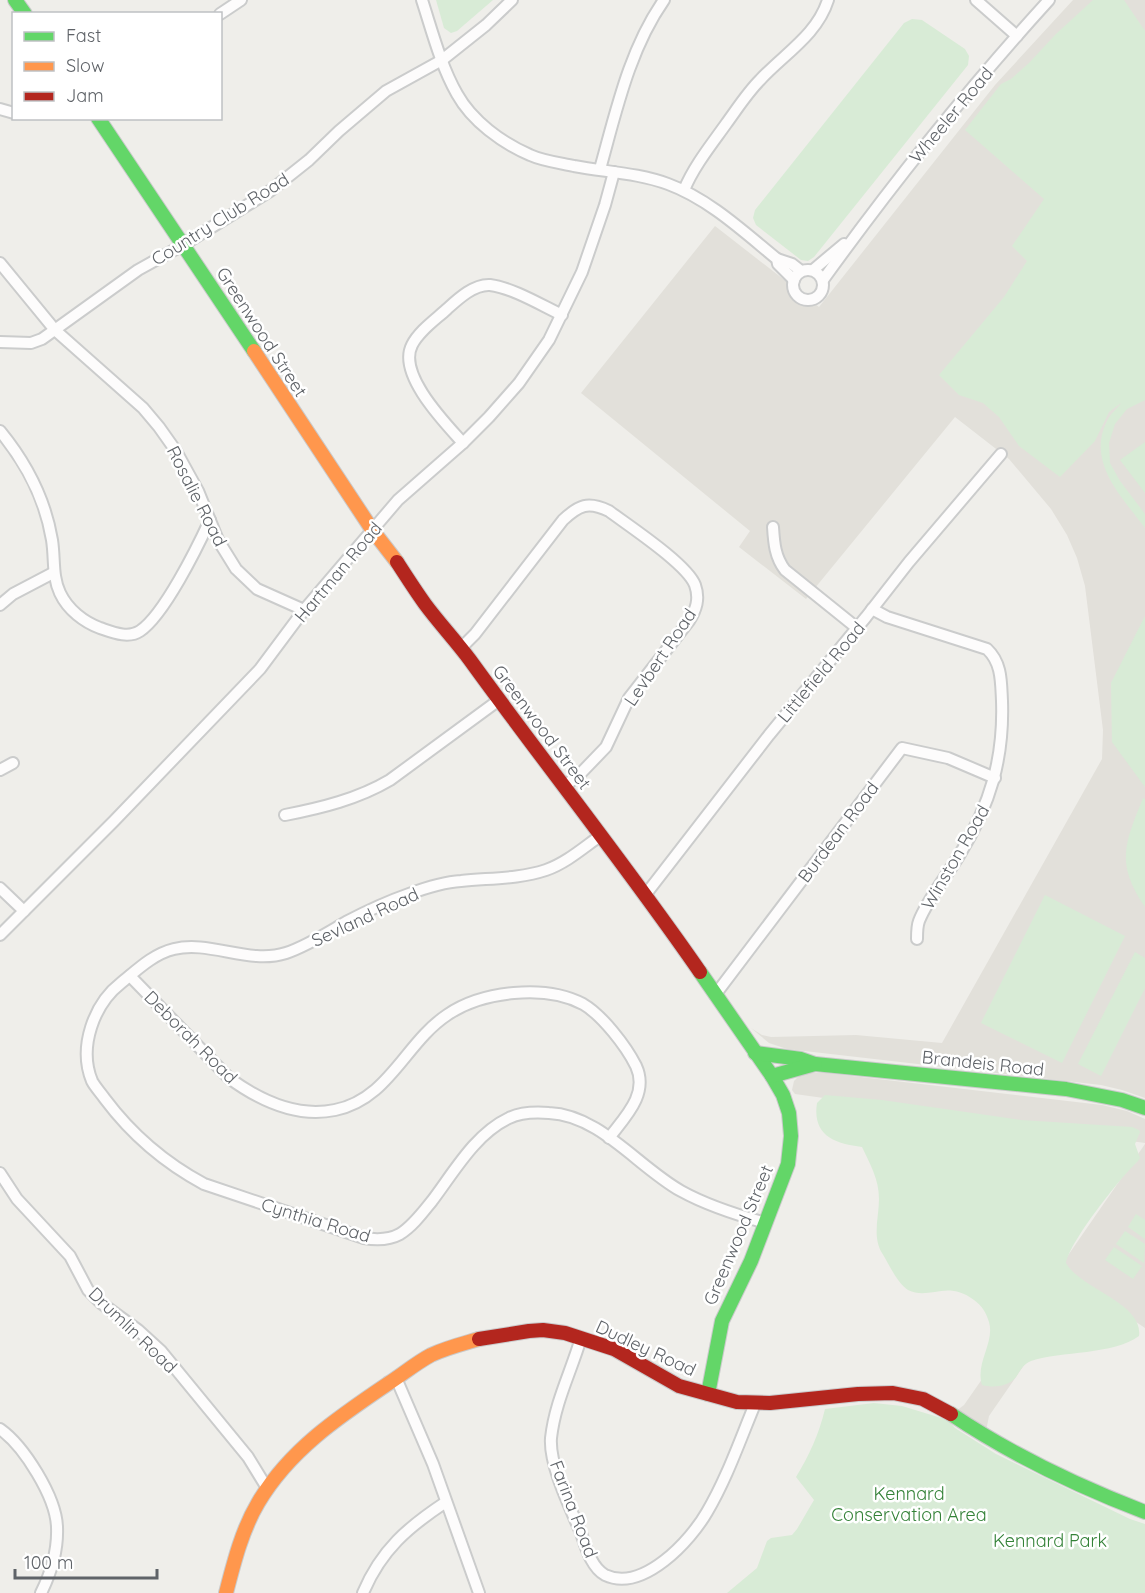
<svg xmlns="http://www.w3.org/2000/svg" width="1145" height="1593" viewBox="0 0 1145 1593" font-family="Quicksand,sans-serif">
<style>
.education{fill:#e2e0da}
.green{fill:#d8ebd6}
.lines{fill:none;stroke-linecap:round;stroke-linejoin:round}
.street-casing{stroke:#cbcccc;stroke-width:14}
.fast-casing{stroke:#cacacb;stroke-width:16}
.slow-casing{stroke:#cacacb;stroke-width:16}
.jam-casing{stroke:#cacacb;stroke-width:16}
.street{stroke:#fdfcfc;stroke-width:10}
.fast{stroke:#63d668;stroke-width:14}
.slow{stroke:#ff974d;stroke-width:14}
.jam{stroke:#b3261e;stroke-width:14}
.labels{text-anchor:middle;dominant-baseline:central;stroke-width:5;stroke-linejoin:round;paint-order:stroke}
.street-label{font-size:18px;fill:#5f6368;stroke:#fff}
.park-label{font-size:18px;fill:#348238;stroke:#fff}
</style>
<rect width="100%" height="100%" fill="#efeeea"/>
<g class="education">
<polygon points="1073,0 1145,0 1145,1098 1122,1090 1101,1085 787,1049 769,1043 751,1028 762,1035 771,1037 856,1035 942,1043 1102,759 1103,730 1085,586 1077,558 1067,535 1051,509 1009,459 955,417 806,599 739,547 750,531 581,393 715,226 819,307 995,85"/>
<polygon points="810,1073 826,1073 1102,1105 1127,1111 1145,1119 1145,1143 795,1094 792,1090 794,1081 800,1075"/>
<polygon points="1145,1144 1145,1328 1080,1284 989,1416 986,1431 956,1411 964,1405 1015,1332"/>
</g>
<g class="green">
<polygon points="436,0 493,0 457,31 451,33 444,28"/>
<path d="M1093 0H1124L1145 31V400L1127 409 1115 424 1109 443 1110 463 1120 481 1145 514V528C1122 497 1086 462 1107 421 1110 414 1117 409 1121 403L1109 412 1095 441 1060 477 1019 446 999 417 983 403 959 395 939 375 1004 297 1027 261 1012 246 1044 199 965 130 1001 84 1011 79 1029 63 1056 34Z"/>
<polygon points="912,19 922,20 965,49 969,56 968,65 814,257 808,261 801,260 756,225 753,218 755,210 904,23"/>
<polygon points="1145,442 1145,493 1120,460"/>
<polygon points="1145,616 1145,787 1112,742 1111,683"/>
<path d="M1143 798 1145 799V907C1115 863 1125 843 1143 798Z"/>
<polygon points="1045,895 1125,936 1062,1063 981,1023"/>
<polygon points="1135,952 1145,958 1145,988 1101,1076 1078,1064"/>
<path d="M825 1095 882 1100 1021 1120 1132 1127 1139 1130 1140 1132 1135 1144 1140 1158 1138 1161C1120 1178 1070 1241 1066 1263 1079 1288 1144 1303 1139 1336 1114 1355 1061 1351 1031 1361 1022 1365 1021 1370 1016 1377 1008 1387 993 1388 982 1385 975 1363 995 1343 989 1322 986 1312 982 1306 974 1300 946 1279 930 1301 908 1290 897 1283 889 1264 882 1253 872 1236 879 1217 879 1199 879 1179 870 1164 862 1147 834 1144 812 1135 817 1103Z"/>
<polygon points="1136,1214 1145,1220 1145,1239 1128,1227"/>
<polygon points="1125,1231 1145,1244 1144,1263 1116,1244"/>
<polygon points="1114,1247 1142,1266 1133,1279 1105,1260"/>
<path d="M874 1403 902 1406 948 1420 955 1428 996 1454 1130 1519 1145 1524V1593H727L757 1568 767 1541 771 1538 792 1535 797 1529 814 1500 796 1477C809 1456 819 1434 825 1409Z"/>
</g>
<g class="lines">
<g class="street-casing">
<g id="street">
<path d="M422 0C432 31 441 66 457 94 472 121 502 143 530 155 543 161 560 163 574 166 606 172 638 173 668 184 709 199 744 232 777 259L778 264 794 280"/>
<polyline points="976,0 1017,36"/>
<polyline points="220,14 241,0"/>
<polyline points="0,109 14,113"/>
<path d="M600 169C616 112 629 50 664 0"/>
<path d="M684 190C694 166 711 145 726 124 737 109 747 93 760 80 784 54 817 35 828 0"/>
<polyline points="777,259 792,264 801,271"/>
<polyline points="0,263 55,330 143,408 159,427 176,451 198,491 218,540 236,569 257,589 304,610"/>
<circle cx="808" cy="285" r="15"/>
<polyline points="813,270 844,244"/>
<path d="M823 280C893 183 968 89 1049 0"/>
<polyline points="0,342 31,343 42,339 138,270 183,245 270,191 309,160 339,131 386,91 442,60 486,25 512,0"/>
<path d="M0 431C27 464 45 498 52 540 55 559 52 576 60 593 68 610 84 622 100 628 112 632 128 639 140 631 164 615 197 548 210 520"/>
<path d="M463 443C445 423 397 374 412 345 419 331 435 320 447 309 458 299 474 284 490 285 513 288 541 305 562 315"/>
<path d="M773 527C774 543 775 557 785 570L857 628"/>
<polyline points="0,605 13,594 53,573"/>
<path d="M872 609 887 617 987 649C1002 663 1001 682 1002 701 1004 759 990 805 960 854 948 874 927 900 919 921 917 926 917 934 917 939"/>
<path d="M461 648 475 634 563 520C579 505 588 501 609 511 629 526 687 564 695 585 700 599 696 610 689 621L629 698 606 747 581 773 565 786"/>
<polyline points="0,770 13,763"/>
<path d="M285 815C321 808 358 799 390 780L499 700"/>
<path d="M600 836C583 848 566 863 546 870 519 879 490 878 461 881 443 882 425 888 409 894 389 901 365 912 346 922 327 933 307 946 286 953 249 965 210 940 174 949 153 954 137 970 121 983 94 1004 78 1047 92 1081 95 1087 101 1093 105 1099 132 1135 165 1163 204 1184L364 1238C376 1240 389 1240 400 1234 413 1226 423 1212 432 1201 454 1172 475 1134 509 1118 521 1112 536 1112 549 1113 600 1115 638 1167 681 1191 708 1206 737 1215 766 1223"/>
<polyline points="0,888 24,911"/>
<polyline points="646,894 769,735 866,617 909,562 1001,454"/>
<polyline points="0,935 114,821 260,669 304,610 398,500 463,443 489,417 519,383 549,340 582,272 605,205 614,172"/>
<path d="M130 976 229 1078C259 1100 297 1118 335 1110 389 1099 405 1043 447 1015 482 991 545 984 583 1004 602 1015 626 1046 636 1066 649 1094 625 1117 609 1138"/>
<polyline points="715,995 902,748 948,758 995,778"/>
<polyline points="0,1173 17,1199 70,1256 88,1290 101,1303 138,1330 161,1351 248,1457 267,1488"/>
<path d="M581 1338C571 1372 555 1402 551 1438 549 1465 570 1507 581 1533 586 1547 591 1567 605 1575 643 1593 691 1540 707 1512 727 1478 740 1440 755 1404"/>
<polyline points="396,1378 433,1464 479,1593"/>
<path d="M0 1429C24 1446 56 1497 57 1527 58 1550 51 1573 41 1593"/>
<path d="M363 1593C381 1550 408 1527 446 1502"/>
</g>
</g>
<g class="fast-casing">
<g id="fast">
<polyline points="15,0 25,14"/>
<polyline points="98,118 254,351"/>
<polyline points="700,972 772,1076 783,1095 789,1113 791,1136 788,1164 751,1261 722,1321 708,1394"/>
<polyline points="755,1053 801,1059 815,1064 1066,1089 1122,1100 1145,1108"/>
<polyline points="772,1076 815,1064"/>
<path d="M951 1414C1012 1455 1077 1486 1145 1512"/>
</g>
</g>
<g class="slow-casing">
<g id="slow">
<polyline points="254,351 373,531 397,562"/>
<path d="M226 1593C234 1562 242 1530 258 1503 289 1450 340 1416 389 1383 403 1374 416 1363 431 1355 446 1348 462 1344 479 1339"/>
</g>
</g>
<g class="jam-casing">
<g id="jam">
<path d="M397 562C406 576 415 590 425 604 439 623 456 641 470 660 546 765 626 865 700 972"/>
<polyline points="479,1339 529,1331 543,1330 565,1333 614,1349 679,1386 737,1402 770,1403 858,1394 893,1393 923,1399 951,1414"/>
</g>
</g>
<use href="#street" class="street"/>
<use href="#fast" class="fast"/>
<use href="#slow" class="slow"/>
<use href="#jam" class="jam"/>
</g>
<g class="labels">
<g class="street-label">
<text transform="translate(951 115) rotate(-50)">Wheeler Road</text>
<text transform="translate(220 219) rotate(-32)">Country Club Road</text>
<text transform="translate(262 332) rotate(57)">Greenwood Street</text>
<text transform="translate(197 496) rotate(63)">Rosalie Road</text>
<text transform="translate(338 572) rotate(-50)">Hartman Road</text>
<text transform="translate(660 657) rotate(-56)">Levbert Road</text>
<text transform="translate(821 672) rotate(-50)">Littlefield Road</text>
<text transform="translate(542 727) rotate(53)">Greenwood Street</text>
<text transform="translate(838 832) rotate(-53)">Burdean Road</text>
<text transform="translate(955 857) rotate(-60)">Winston Road</text>
<text transform="translate(365 917) rotate(-25)">Sevland Road</text>
<text transform="translate(191 1037) rotate(45)">Deborah Road</text>
<text transform="translate(983 1063) rotate(6)">Brandeis Road</text>
<text transform="translate(316 1220) rotate(17)">Cynthia Road</text>
<text transform="translate(738 1235) rotate(-67)">Greenwood Street</text>
<text transform="translate(133 1330) rotate(44)">Drumlin Road</text>
<text transform="translate(646 1348) rotate(25)">Dudley Road</text>
<text transform="translate(574 1509) rotate(69)">Farina Road</text>
</g>
<g class="park-label">
<text x="909" y="1493">Kennard<tspan x="909" dy="21">Conservation Area</tspan></text>
<text x="1050" y="1540">Kennard Park</text>
</g>
</g>
<rect x="12" y="12" width="210" height="108" fill="#ffffff" stroke="#bfc1c3" stroke-width="1.5"/>
<rect x="24" y="32" width="30" height="9" fill="#63d668" stroke="#bfc1c3" stroke-width="1.5"/>
<text x="66" y="42" font-size="18" fill="#5f6368">Fast</text>
<rect x="24" y="62" width="30" height="9" fill="#ff974d" stroke="#bfc1c3" stroke-width="1.5"/>
<text x="66" y="72" font-size="18" fill="#5f6368">Slow</text>
<rect x="24" y="92" width="30" height="9" fill="#b3261e" stroke="#bfc1c3" stroke-width="1.5"/>
<text x="66" y="102" font-size="18" fill="#5f6368">Jam</text>
<path d="M15 1569v9h142v-9" fill="none" stroke="#5f6368" stroke-width="3"/>
<text x="24" y="1569" font-size="18" fill="#5f6368" stroke="#ffffff" stroke-width="4.5" paint-order="stroke">100 m</text>
</svg>
